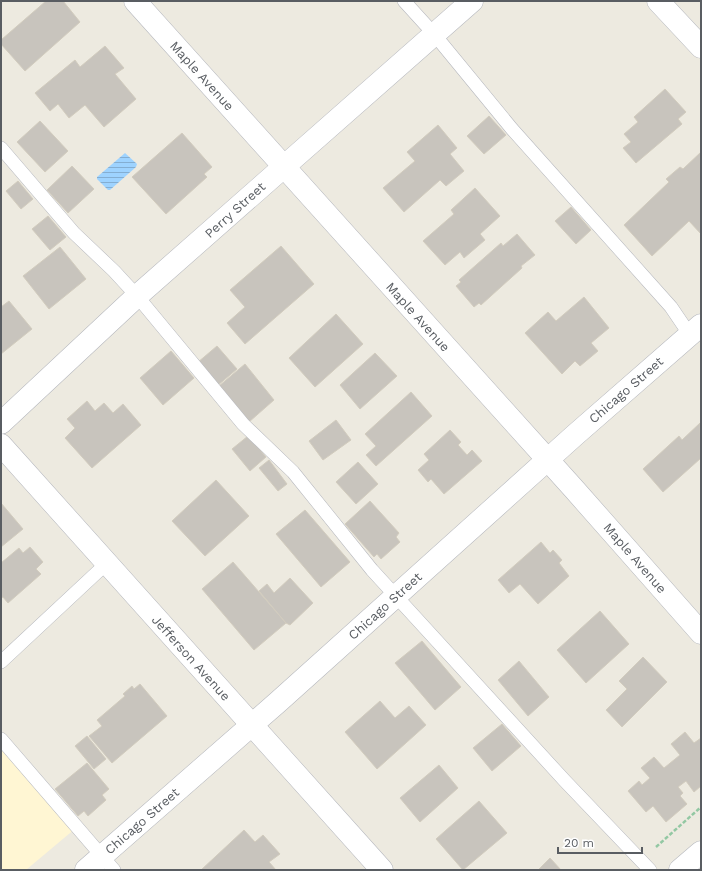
<svg xmlns="http://www.w3.org/2000/svg" width="702" height="871" viewBox="0 0 702 871" font-family="'Work Sans',sans-serif">
<style>
.commercial{fill:#fff6d3}
.water{fill:url(#water-rules)}
.building{fill:#c8c4bd;stroke:#d2ccbe}
.lines{fill:none;stroke-linecap:round;stroke-linejoin:round}
.service-casing{stroke:#b6b8be;stroke-width:14}
.minor-casing{stroke:#b6b8be;stroke-width:23}
.tertiary-casing{stroke:#b6b8be;stroke-width:23}
.path{stroke:#93c8a3;stroke-width:2.5;stroke-dasharray:4 2;stroke-linecap:butt}
.service{stroke:#fff;stroke-width:13}
.minor{stroke:#fff;stroke-width:22}
.tertiary{stroke:#fff;stroke-width:22}
.labels{text-anchor:middle;dominant-baseline:central;stroke-width:4;stroke-linejoin:round;paint-order:stroke}
.street-label{font-size:13px;fill:#595d62;stroke:#fff}
</style>
<defs>
<pattern id="water-rules" width="6" height="5" patternUnits="userSpaceOnUse"><rect width="6" height="5" fill="#9ed3ff"/><path d="M0 2.5h6" fill="none" stroke="#84aed2"/></pattern>
</defs>
<rect width="100%" height="100%" fill="#edeae0"/>
<polygon class="commercial" points="1,739 76,828 26,870 1,870"/>
<polygon class="water" points="125,153 137,164 136,167 110,190 108,190 97,179 97,177"/>
<g class="building">
<polygon points="46,1 63,1 80,22 25,71 1,44 1,40"/>
<polygon points="105,46 124,68 115,74 136,99 104,127 85,105 69,118 58,104 50,111 35,93 75,60 80,67"/>
<polygon points="665,89 686,112 678,119 682,124 636,163 623,148 631,142 624,134 638,122 634,117"/>
<polygon points="489,116 506,135 484,154 467,136"/>
<polygon points="40,121 68,151 45,172 17,142"/>
<polygon points="438,125 457,148 450,154 464,171 446,186 440,180 404,212 383,188 415,161 407,152"/>
<polygon points="182,133 212,167 204,174 207,177 166,214 132,177"/>
<polygon points="701,152 701,234 689,221 652,256 624,225 669,182 666,179 680,167 683,169"/>
<polygon points="72,166 94,189 68,213 47,190"/>
<polygon points="18,181 33,199 21,209 6,191"/>
<polygon points="475,188 500,216 480,234 485,240 464,258 460,252 445,265 423,241 454,214 451,210"/>
<polygon points="571,207 591,230 576,244 555,221"/>
<polygon points="48,216 66,237 50,250 32,229"/>
<polygon points="517,234 535,255 521,266 522,268 481,305 479,303 474,307 456,286 461,282 459,280 501,243 503,246"/>
<polygon points="281,246 314,284 245,344 227,323 245,307 230,290"/>
<polygon points="60,247 86,279 49,309 23,276"/>
<polygon points="584,297 609,328 591,343 598,351 580,366 575,361 562,374 525,333 548,312 556,321"/>
<polygon points="9,301 32,329 1,354 1,307"/>
<polygon points="336,314 363,344 315,387 289,358"/>
<polygon points="217,346 237,369 217,386 197,363"/>
<polygon points="171,351 194,378 163,405 140,378"/>
<polygon points="375,353 397,376 360,409 340,385"/>
<polygon points="245,364 274,400 249,422 219,386"/>
<polygon points="411,392 432,416 376,466 366,455 376,446 365,434"/>
<polygon points="87,401 95,411 104,403 113,413 123,404 141,425 92,468 65,438 75,428 67,419"/>
<polygon points="336,420 351,440 323,460 309,441"/>
<polygon points="700,423 701,458 663,492 643,469 679,436 682,440"/>
<polygon points="450,430 461,442 458,445 467,455 472,450 482,461 444,494 431,479 428,482 418,470 429,460 424,454"/>
<polygon points="248,436 266,457 250,471 232,449"/>
<polygon points="269,460 287,484 278,491 259,468"/>
<polygon points="358,462 378,484 356,504 336,482"/>
<polygon points="216,480 249,516 205,556 172,521"/>
<polygon points="370,501 399,533 396,537 400,542 381,559 377,554 374,557 345,524"/>
<polygon points="1,503 23,529 1,547"/>
<polygon points="305,510 350,562 321,587 276,534"/>
<polygon points="541,542 550,553 553,550 562,560 559,563 569,576 538,604 520,584 509,593 498,580"/>
<polygon points="30,547 43,562 36,569 41,574 8,603 3,597 1,598 1,563 19,548 23,553"/>
<polygon points="233,562 286,623 254,650 202,589"/>
<polygon points="290,578 313,603 290,625 286,623 259,591 267,584 274,593"/>
<polygon points="600,611 629,644 586,683 557,650"/>
<polygon points="422,641 461,687 435,710 395,663"/>
<polygon points="643,657 667,682 622,727 606,710 627,689 619,681"/>
<polygon points="519,661 549,697 528,716 498,680"/>
<polygon points="140,684 167,716 112,763 89,736 102,726 97,720 125,696 123,694 132,686 134,689"/>
<polygon points="380,701 395,718 409,706 426,725 377,769 345,732"/>
<polygon points="502,724 521,746 492,771 473,748"/>
<polygon points="685,732 694,743 701,738 701,786 694,792 686,781 678,787 683,793 680,796 687,804 666,822 653,806 646,812 628,791 639,781 642,785 650,778 641,768 654,757 664,768 680,755 671,744"/>
<polygon points="87,736 106,759 94,769 75,746"/>
<polygon points="87,763 109,789 102,795 106,800 88,816 84,811 78,816 55,789"/>
<polygon points="439,765 458,788 420,822 400,798"/>
<polygon points="479,801 507,833 463,870 436,839"/>
<polygon points="244,830 255,842 263,835 280,854 269,862 276,870 201,870"/>
<polygon points="550,858 561,870 538,870"/>
</g>
<g class="lines">
<g class="service-casing">
<g id="service">
<polyline points="404,1 434,34 512,129 671,307 690,335"/>
<polyline points="1,148 74,233 114,271 137,296 243,424 293,472 372,570 565,781 650,870"/>
<polyline points="1,662 106,564"/>
<polyline points="1,739 114,870"/>
</g>
</g>
<g class="minor-casing">
<g id="minor">
<polyline points="135,1 574,489 701,633"/>
<polyline points="658,1 701,47"/>
<polyline points="1,423 137,296 472,1"/>
<polyline points="86,870 278,702 575,435 701,325"/>
</g>
</g>
<g class="tertiary-casing">
<g id="tertiary">
<polyline points="1,445 382,870"/>
<polyline points="680,870 701,852"/>
</g>
</g>
<polyline class="path" points="656,847 701,807"/>
<use href="#service" class="service"/>
<use href="#minor" class="minor"/>
<use href="#tertiary" class="tertiary"/>
</g>
<g class="labels">
<g class="street-label">
<text transform="translate(202 76) rotate(48)">Maple Avenue</text>
<text transform="translate(235 210) rotate(-42)">Perry Street</text>
<text transform="translate(418 317) rotate(48)">Maple Avenue</text>
<text transform="translate(626 390) rotate(-41)">Chicago Street</text>
<text transform="translate(635 558) rotate(49)">Maple Avenue</text>
<text transform="translate(385 606) rotate(-42)">Chicago Street</text>
<text transform="translate(191 658) rotate(48)">Jefferson Avenue</text>
<text transform="translate(142 821) rotate(-41)">Chicago Street</text>
</g>
</g>
<rect width="702" height="871" fill="none" stroke="#595d62" stroke-width="4"/>
<path d="M558 847v6h84v-6" fill="none" stroke="#595d62" stroke-width="2"/>
<text x="564" y="847" font-size="12" fill="#595d62" stroke="#ffffff" stroke-width="3" paint-order="stroke">20 m</text>
</svg>
